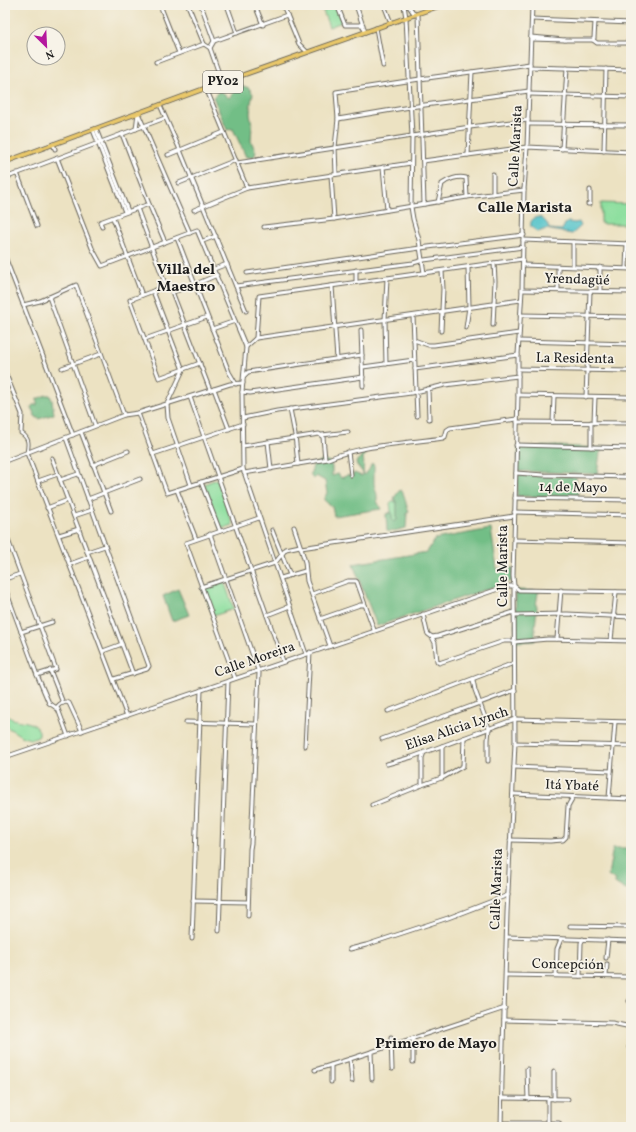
<svg xmlns="http://www.w3.org/2000/svg" width="636" height="1132" viewBox="0 0 636 1132" font-family="Vollkorn,serif">
<style>
.green{fill:#8ddf9f;stroke:#547e5e}
.forest{fill:#72be86;stroke:#476d51}
.water{fill:#56c4ca;stroke:#397073}
.lines{fill:none;stroke-linecap:round;stroke-linejoin:round}
.minor-casing{stroke:#656156;stroke-width:5}
.major-casing{stroke:#656156;stroke-width:5.5}
.minor{stroke:#fff;stroke-width:3}
.major{stroke:#e9c769;stroke-width:3.5}
.labels{text-anchor:middle;dominant-baseline:central;stroke-width:3.5;stroke-linejoin:round;paint-order:stroke}
.shield{fill:#f7f3e8;stroke:#5e5c59;stroke-width:1}
.shield-label{font-size:13px;font-weight:bold;fill:#1c1c1c}
.street-label{font-size:14px;fill:#1c1c1c;stroke:#f7f3e8}
.neighbourhood-label{font-size:15px;font-weight:bold;fill:#1c1c1c;stroke:#f7f3e8}
</style>
<rect width="100%" height="100%" fill="#f7f3e8"/>
<filter id="ink" filterUnits="userSpaceOnUse"><feTurbulence type="fractalNoise" baseFrequency=".025" numOctaves="2"/><feDisplacementMap in="SourceGraphic" scale="8" xChannelSelector="R" yChannelSelector="G"/><feConvolveMatrix kernelMatrix="1 2 1 2 8 2 1 2 1" color-interpolation-filters="sRGB"/></filter>
<filter id="wash" filterUnits="userSpaceOnUse"><feTurbulence type="fractalNoise" baseFrequency=".012" numOctaves="4" result="noise"/><feDisplacementMap in="SourceGraphic" scale="16" xChannelSelector="R" yChannelSelector="G"/><feGaussianBlur stdDeviation="0.9" result="paint"/><feColorMatrix in="noise" values="0 0 0 0 0 0 0 0 0 0 0 0 0 0 0 0 0 1.4 0 .05"/><feComposite in="paint" operator="in"/></filter>
<g filter="url(#wash)">
<rect width="100%" height="100%" fill="#ece2c2"/>
<g class="green">
<polygon points="337,6 342,22 329,27 323,11"/>
<polygon points="601,203 631,204 631,224 601,224"/>
<polygon points="217,479 233,525 221,529 204,484"/>
<polygon points="392,501 395,501 397,504 397,520 394,522 392,519 390,503"/>
<polygon points="224,581 234,609 213,616 203,588"/>
<path d="M5 714C16 725 32 717 39 731V736C29 745 15 731 5 726Z"/>
</g>
<g class="forest">
<polygon points="240,85 249,88 253,94 251,103 250,114 252,125 251,141 256,152 254,157 246,157 233,129 227,130 213,97 218,92 222,92 229,98"/>
<polygon points="46,395 50,395 52,400 54,414 39,419 35,416 31,407 33,405 37,405 37,399"/>
<polygon points="556,446 604,448 600,453 597,474 518,471 518,447"/>
<path d="M363 453 365 454 363 458C365 463 362 470 364 475L369 470 372 463 374 465V484L377 495V501L381 509 334 516 332 507 324 500V498L327 493 325 481 316 476 314 479C307 475 313 470 313 464L324 460 330 462 332 467V476L338 474 341 478 348 475 351 477 354 473 362 476 363 473 356 464Z"/>
<polygon points="518,475 576,477 578,494 577,497 517,496"/>
<path d="M401 490C406 496 405 505 409 511L407 513 406 528 390 532 387 531 386 514 392 512V519L394 522 397 520V504L394 498 399 491Z"/>
<polygon points="491,529 497,569 513,568 511,581 377,626 353,564 427,552 435,539"/>
<polygon points="178,589 189,615 172,621 163,596"/>
<polygon points="516,590 540,591 538,593 536,605 537,607 535,628 535,641 515,642"/>
<polygon points="613,848 631,848 630,891 624,889 615,883 615,880 608,875"/>
</g>
<path class="water" d="M537 217C543 217 548 223 549 229L562 230 565 224 568 222 575 223 579 222 581 226 572 234 546 229 538 232 531 227C530 221 532 219 537 217Z"/>
</g>
<g filter="url(#ink)">
<g class="lines">
<g class="minor-casing">
<g id="minor">
<polyline points="160,5 179,53"/>
<polyline points="188,5 204,44"/>
<polyline points="201,5 214,41"/>
<polyline points="227,5 237,33"/>
<polyline points="255,5 263,25"/>
<polyline points="283,5 299,44 307,52"/>
<polyline points="337,5 345,25 363,25"/>
<polyline points="356,5 365,32"/>
<polyline points="384,5 391,23"/>
<polyline points="404,5 406,18 412,136 411,207 413,219 419,240 424,273"/>
<polyline points="408,5 415,15"/>
<polyline points="418,14 424,204"/>
<polyline points="532,19 631,23"/>
<polyline points="376,28 383,66"/>
<polyline points="531,39 565,40 531,37"/>
<polyline points="565,40 593,40 594,38 595,22"/>
<polyline points="593,40 597,43 631,43"/>
<polyline points="210,48 214,41 287,15"/>
<polyline points="156,62 204,44 210,48 222,82"/>
<polyline points="530,67 631,70"/>
<polyline points="206,88 247,188"/>
<polyline points="529,94 631,97"/>
<polyline points="160,105 180,150 246,311"/>
<polyline points="138,113 190,233"/>
<polyline points="338,119 410,107 529,91"/>
<polyline points="528,124 631,125"/>
<polyline points="96,129 128,211"/>
<polyline points="136,129 138,113"/>
<polyline points="93,130 125,212"/>
<polyline points="122,134 149,204 165,242"/>
<polyline points="53,144 55,149"/>
<polyline points="562,149 567,68"/>
<polyline points="604,151 606,69"/>
<polyline points="168,155 224,132"/>
<polyline points="468,155 472,72"/>
<polyline points="57,158 92,248 102,266 197,230 246,347 242,392 243,469 306,654"/>
<polyline points="423,161 527,147 631,152"/>
<polyline points="237,163 470,127 528,120"/>
<polyline points="383,167 387,210"/>
<polyline points="17,173 37,226"/>
<polyline points="336,174 335,147 338,119 336,92 420,79 530,64"/>
<polyline points="331,175 334,219"/>
<polyline points="5,178 165,118"/>
<polyline points="179,183 236,160"/>
<polyline points="493,194 493,174"/>
<path d="M438 202 442 184C448 179 458 176 466 178L467 197"/>
<polyline points="588,204 590,204 590,190"/>
<polyline points="137,208 166,286 171,289 210,390"/>
<polyline points="194,210 247,188 411,163"/>
<polyline points="113,218 142,295"/>
<polyline points="102,227 100,222 149,204"/>
<polyline points="264,227 334,219 467,197 524,190"/>
<polyline points="177,238 229,372 236,384"/>
<polyline points="523,240 631,244"/>
<polyline points="203,241 216,236"/>
<polyline points="5,257 73,435"/>
<polyline points="523,265 631,269"/>
<polyline points="573,266 573,242"/>
<polyline points="626,268 627,243"/>
<polyline points="214,269 227,264"/>
<polyline points="356,270 356,282"/>
<polyline points="247,273 420,248 524,235"/>
<polyline points="166,286 130,300 159,378 200,363"/>
<polyline points="236,286 413,263 424,260 523,247"/>
<polyline points="332,286 337,359"/>
<polyline points="522,290 631,292"/>
<polyline points="558,290 558,266"/>
<polyline points="153,291 183,370 167,404 168,418 191,485"/>
<polyline points="600,291 600,267"/>
<polyline points="172,292 194,285 217,275"/>
<polyline points="49,297 95,425"/>
<polyline points="23,305 40,301 76,285 124,415"/>
<polyline points="520,315 631,317"/>
<polyline points="413,316 417,416"/>
<polyline points="493,325 495,281 494,263"/>
<polyline points="466,328 469,307 468,267"/>
<polyline points="212,329 235,321"/>
<polyline points="361,330 363,386"/>
<polyline points="441,331 443,289 442,271"/>
<polyline points="256,338 259,296 523,259"/>
<polyline points="145,339 207,317"/>
<polyline points="414,340 428,345 434,345 519,333"/>
<polyline points="519,341 631,344"/>
<polyline points="246,347 256,338 521,300"/>
<polyline points="386,364 385,320 387,278"/>
<polyline points="363,367 414,360"/>
<polyline points="62,368 101,354"/>
<polyline points="415,369 518,355"/>
<polyline points="518,369 631,371"/>
<path d="M5 372 22 414 21 433C29 438 29 443 27 453L127 716"/>
<polyline points="244,376 248,372 362,355"/>
<polyline points="214,389 229,429"/>
<polyline points="428,389 429,419"/>
<polyline points="242,392 250,393 363,377"/>
<polyline points="518,395 631,397"/>
<polyline points="190,397 283,661"/>
<polyline points="586,397 590,291"/>
<polyline points="290,409 295,435 298,464"/>
<polyline points="138,413 167,493 243,469"/>
<polyline points="243,418 277,411 411,393 445,385 518,376"/>
<polyline points="517,422 631,423"/>
<polyline points="553,422 554,396"/>
<polyline points="594,422 595,397"/>
<polyline points="81,432 111,511"/>
<polyline points="322,435 348,432"/>
<polyline points="66,438 149,666 147,669 114,679"/>
<polyline points="268,442 271,469"/>
<polyline points="516,445 631,448"/>
<polyline points="243,446 319,434 323,437 325,459"/>
<polyline points="591,447 591,422"/>
<polyline points="348,452 351,475"/>
<polyline points="153,454 243,424"/>
<polyline points="52,458 133,674"/>
<polyline points="5,461 124,415 138,413 230,384 243,383"/>
<polyline points="93,465 128,451"/>
<path d="M244 473 328 459C362 445 407 443 443 438L445 437 447 430 450 428 517 419"/>
<polyline points="516,473 544,475 631,477"/>
<polyline points="60,480 78,474"/>
<polyline points="38,481 58,474"/>
<polyline points="201,482 220,531"/>
<polyline points="177,490 196,539"/>
<polyline points="515,498 631,500"/>
<polyline points="88,499 140,479"/>
<polyline points="47,508 68,500"/>
<polyline points="514,512 631,515"/>
<polyline points="74,516 92,510"/>
<polyline points="294,527 301,548 514,516"/>
<polyline points="272,530 290,575"/>
<polyline points="5,532 56,669 37,675"/>
<polyline points="210,534 259,673 251,843 250,849 248,916"/>
<polyline points="59,535 79,529"/>
<polyline points="514,540 631,543"/>
<polyline points="301,548 305,562 307,581 330,646"/>
<polyline points="87,552 105,546"/>
<polyline points="70,564 89,557"/>
<polyline points="281,578 305,571"/>
<polyline points="5,579 20,574"/>
<polyline points="201,587 275,563 286,549 300,546"/>
<polyline points="5,588 37,675 49,703 58,709 68,736"/>
<polyline points="312,594 348,581 356,581 357,582 374,630"/>
<polyline points="423,614 427,632 428,634 432,637 438,636 514,612"/>
<polyline points="267,615 290,606"/>
<polyline points="514,615 567,614 631,617"/>
<polyline points="320,619 360,605 365,605"/>
<polyline points="21,632 52,622"/>
<polyline points="432,637 435,643 437,661 439,663 504,641 514,641"/>
<polyline points="557,639 561,590"/>
<polyline points="611,640 616,592"/>
<polyline points="514,642 548,639 631,641"/>
<polyline points="103,651 122,644"/>
<polyline points="50,670 63,703"/>
<polyline points="235,678 186,543 259,518"/>
<polyline points="473,680 475,690 489,728 488,740 488,761"/>
<polyline points="56,708 60,704 66,702 69,703 82,731"/>
<polyline points="388,711 514,663"/>
<polyline points="186,722 256,724"/>
<polyline points="382,739 515,690"/>
<polyline points="515,743 631,746"/>
<polyline points="305,746 310,652"/>
<polyline points="442,746 442,778"/>
<polyline points="5,757 507,586 514,586 519,590 631,592"/>
<polyline points="387,764 412,757 515,719 631,722"/>
<polyline points="514,767 611,771"/>
<polyline points="422,785 444,777 463,766 464,738"/>
<polyline points="513,794 631,799"/>
<polyline points="609,798 615,722"/>
<polyline points="372,805 422,785 422,758 424,752"/>
<polyline points="510,840 550,841 563,840 566,837 568,806 573,797"/>
<polyline points="193,901 248,902"/>
<polyline points="570,926 631,927"/>
<polyline points="219,931 228,681"/>
<polyline points="507,937 631,941"/>
<polyline points="192,939 201,690"/>
<polyline points="350,949 366,945 448,918 508,895"/>
<polyline points="606,958 608,940"/>
<polyline points="506,975 631,977"/>
<polyline points="556,975 557,949 561,939"/>
<polyline points="580,976 581,943 583,939"/>
<polyline points="606,976 607,964"/>
<polyline points="629,1001 631,1001"/>
<polyline points="504,1020 612,1023 631,1027"/>
<polyline points="391,1037 392,1069"/>
<polyline points="413,1039 413,1062"/>
<polyline points="629,1047 631,1048"/>
<polyline points="371,1052 372,1079"/>
<polyline points="350,1059 352,1081"/>
<polyline points="331,1065 331,1082"/>
<polyline points="527,1069 528,1099"/>
<polyline points="315,1070 350,1059 505,1008"/>
<polyline points="502,1098 568,1099"/>
<polyline points="554,1099 554,1071"/>
<polyline points="501,1123 559,1123 559,1127"/>
<polyline points="548,1123 548,1099"/>
<polyline points="501,1127 502,1079 507,913 515,743 514,586 513,576 518,395 518,355 522,290 524,190 527,147 532,5"/>
</g>
</g>
<g class="major-casing">
<polyline id="major" points="5,162 206,88 442,5"/>
</g>
<use href="#minor" class="minor"/>
<use href="#major" class="major"/>
</g>
</g>
<g class="labels">
<rect class="shield" x="203" y="71" width="40" height="22" rx="3"/>
<g class="shield-label">
<text x="223" y="82">PY02</text>
</g>
<g class="street-label">
<text transform="translate(516 146) rotate(-87)">Calle Marista</text>
<text transform="translate(577 280) rotate(2)">Yrendagüé</text>
<text transform="translate(575 359) rotate(1)">La Residenta</text>
<text transform="translate(573 488) rotate(1)">14 de Mayo</text>
<text transform="translate(503 566) rotate(-90)">Calle Marista</text>
<text transform="translate(255 660) rotate(-19)">Calle Moreira</text>
<text transform="translate(457 729) rotate(-19)">Elisa Alicia Lynch</text>
<text transform="translate(572 786) rotate(2)">Itá Ybaté</text>
<text transform="translate(497 889) rotate(-88)">Calle Marista</text>
<text transform="translate(568 965) rotate(1)">Concepción</text>
</g>
<g class="neighbourhood-label">
<text x="525" y="208">Calle Marista</text>
<text x="186" y="270">Villa del<tspan x="186" dy="17">Maestro</tspan></text>
<text x="436" y="1044">Primero de Mayo</text>
</g>
</g>
<rect width="636" height="1132" fill="none" stroke="#f7f3e8" stroke-width="20"/>
<g transform="translate(46 46) rotate(156)"><circle r="19" fill="#f7f3e8" stroke="#9f9d96"/>
<path d="M0-3L7 15L0 10L-7 15Z" fill="#b5179e"/>
<text y="-6" font-size="11" font-weight="bold" text-anchor="middle" fill="#1c1c1c">N</text>
</g>
</svg>
